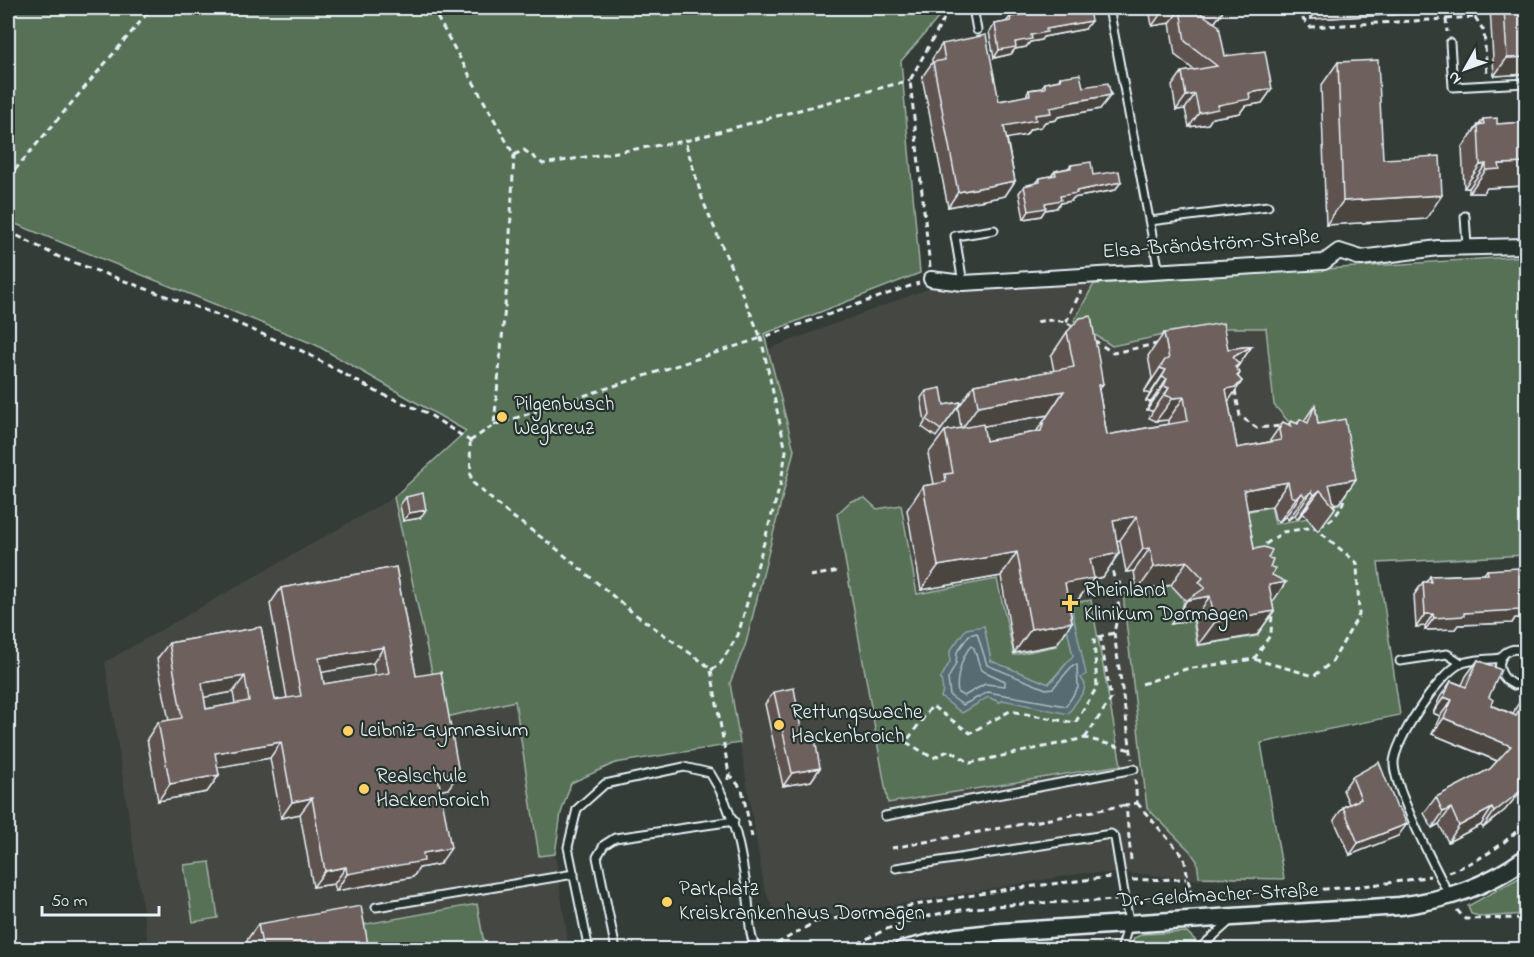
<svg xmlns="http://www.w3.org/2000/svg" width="1534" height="957" viewBox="0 0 1534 957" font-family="'Indie Flower',sans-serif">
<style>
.built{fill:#454742}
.green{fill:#577156;stroke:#a0b1a7;stroke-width:1.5;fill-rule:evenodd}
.water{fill:#546c73;stroke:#8fa1a8;stroke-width:1.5}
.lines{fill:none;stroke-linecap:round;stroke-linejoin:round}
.shore{stroke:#adbcc3;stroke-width:1.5}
.service-casing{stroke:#e8f1f8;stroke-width:11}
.minor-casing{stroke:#e8f1f8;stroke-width:18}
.tertiary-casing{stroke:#e8f1f8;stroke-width:21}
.path{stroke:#e8f1f8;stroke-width:3;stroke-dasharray:6 4.5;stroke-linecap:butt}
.service{stroke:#26332d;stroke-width:7}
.minor{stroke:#26332d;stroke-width:14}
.tertiary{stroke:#26332d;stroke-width:16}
.wall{fill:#5e5350;stroke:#e8f1f8;stroke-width:1.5;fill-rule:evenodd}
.shaded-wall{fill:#4c4441;stroke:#e8f1f8;stroke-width:1.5}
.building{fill:#6d615d;stroke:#e8f1f8;stroke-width:1.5;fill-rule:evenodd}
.poi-dot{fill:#ffd166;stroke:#26332d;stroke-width:2}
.labels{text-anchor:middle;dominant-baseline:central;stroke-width:4.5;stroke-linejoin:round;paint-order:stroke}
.street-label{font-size:21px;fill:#e8f1f8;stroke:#26332d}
.poi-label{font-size:21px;fill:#e8f1f8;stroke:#26332d;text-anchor:start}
</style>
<rect width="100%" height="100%" fill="#343c37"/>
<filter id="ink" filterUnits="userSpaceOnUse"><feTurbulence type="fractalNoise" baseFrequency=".0167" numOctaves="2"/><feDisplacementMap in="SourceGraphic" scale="12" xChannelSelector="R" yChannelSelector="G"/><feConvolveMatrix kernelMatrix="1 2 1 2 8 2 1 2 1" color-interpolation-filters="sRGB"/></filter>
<g filter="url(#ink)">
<g class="built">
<polygon points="1325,269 1400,715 1261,743 1284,879 1203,880 1141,874 1084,873 798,921 772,908 764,886 730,683 746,643 794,450 768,349 930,288 1077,283"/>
<polygon points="394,497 442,718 515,701 539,856 555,854 569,949 149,949 105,662"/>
</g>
<g class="green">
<polygon points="8,8 947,8 901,61 920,273 764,334 794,450 746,643 730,683 740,743 615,763 571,783 561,813 555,854 539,856 515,701 442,718 394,497 466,431 316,345 8,221"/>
<polygon points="1526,256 1526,555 1378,563 1400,715 1261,743 1284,879 1199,877 1197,861 1190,851 1147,808 1123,594 1180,584 1187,622 1193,621 1197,646 1258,636 1255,610 1229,515 1271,507 1275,524 1315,517 1314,509 1339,504 1330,440 1302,437 1274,405 1266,328 1197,328 1112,346 1074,321 1094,284"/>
<path d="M865 498 877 509 901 505 917 594 997 579 1014 655 1057 646 1050 606 1091 600 1121 765 888 803 837 514 851 501ZM1066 622 1082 681 999 702 988 697 941 698 944 691 941 678 950 662 984 627 991 661 1048 684 1073 656Z"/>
<polygon points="210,862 218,918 193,922 184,865"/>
<polygon points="1526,874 1526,914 1482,917 1471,914 1468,906"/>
<polygon points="477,904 485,949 364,949 360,925"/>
<polygon points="1187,932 1197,942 1187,949 1130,949 1134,938 1143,934"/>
</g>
<polygon class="water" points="1071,605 1086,674 1081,678 1085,684 1084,691 1068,714 1003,700 1000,702 988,697 962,713 941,697 943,691 941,678 950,662 950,651 966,629 984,626 991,661 1049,684 1073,656 1066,623 1058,607"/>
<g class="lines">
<g class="shore">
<polygon points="977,633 987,665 1046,689 1053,688 1073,665 1077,665 1078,688 1066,706 988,692 963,705 950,696 948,679 956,663 957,652 969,635"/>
<path d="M971 646 974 648 981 670 1005 681V686L985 684 964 696 958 693C955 681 962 655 971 646Z"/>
</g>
<g class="service-casing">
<g id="service">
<polyline points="973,8 977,30"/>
<polyline points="1109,8 1159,272"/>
<polyline points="1450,43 1453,87 1526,83"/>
<polyline points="1465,216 1467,246"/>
<polyline points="1150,221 1268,206"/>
<polyline points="963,283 955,236 994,230"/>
<path d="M1526 652C1502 640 1487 671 1514 685L1526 682"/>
<polyline points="1400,661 1447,654 1461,663"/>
<polyline points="885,816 1134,769"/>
<polyline points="896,868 1111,834 1115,838 1129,923 1121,950"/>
<path d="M1449 895C1435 867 1396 793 1394 765 1392 743 1440 673 1460 664 1471 659 1488 660 1501 658"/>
<polyline points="376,907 574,874"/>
<path d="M589 950 568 847 577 809 605 784 684 767 710 773C735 811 742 856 748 900 750 917 748 935 757 950"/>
<polyline points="616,950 597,857 604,845 615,838 734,821"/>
<polyline points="1198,950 1230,921"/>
</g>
</g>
<g class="minor-casing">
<polyline id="minor" points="931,279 963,283 1324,262 1339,251 1361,258 1438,248 1526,246"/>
</g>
<g class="tertiary-casing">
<path id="tertiary" d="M902 950 956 937 1002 932 1400 906C1449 899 1486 887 1526 858"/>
</g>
<g class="path">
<polyline points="432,8 514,155 508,274 494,425 470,441"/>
<polyline points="1300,8 1303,19 1310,27 1446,19 1447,32"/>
<polyline points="1475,17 1484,31 1487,75"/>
<polyline points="1446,19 1475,17 1474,8"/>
<polyline points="514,155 524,150 543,164 685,141 910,80"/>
<polyline points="8,178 152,8"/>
<polyline points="8,231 59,257 215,314 302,351 377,392 427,413 470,441"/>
<polyline points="930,267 910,80 950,8"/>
<path d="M1037 322C1049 319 1063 319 1074 327"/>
<polyline points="1066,322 1081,291"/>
<polyline points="1094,340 1113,353 1161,343"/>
<polyline points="1235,390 1240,416 1257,428 1282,426"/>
<polyline points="494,425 761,338 703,201 685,141"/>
<polyline points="470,441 471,481 506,512 552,545 632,612 704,663 711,670 729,774 727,782"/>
<path d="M1319 526C1334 522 1345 506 1345 491"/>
<polyline points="1111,561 1119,608 1114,633 1132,759"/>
<polyline points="810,576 839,571"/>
<polyline points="1115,584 1125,582"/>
<polyline points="1114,633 1094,638 1097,687 1075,723 1010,711 970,733 932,706 906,742 933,758 950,750 970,763 1085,738 1131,750"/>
<polyline points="1254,659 1271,634 1272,613"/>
<polyline points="711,670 720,664 738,635 781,482 786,451 761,338 919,283"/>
<polyline points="1142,684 1186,669 1254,659 1314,676 1332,662 1359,615 1357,563 1314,527 1283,532 1263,546 1263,550"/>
<polyline points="1085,738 1111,699 1100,635"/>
<polyline points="729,774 742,789 752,837"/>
<polyline points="1137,803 1184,857 1191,894"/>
<polyline points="892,848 1126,805"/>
<polyline points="1131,860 1126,805 1137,803 1135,778"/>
<path d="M1448 872C1478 862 1504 845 1526 822"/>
<polyline points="1132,880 1186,879"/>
<path d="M1134 899C1232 891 1333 895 1430 876"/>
<polyline points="1457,910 1465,919 1526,918"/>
<polyline points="768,949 815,922 1009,889 1111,877"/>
<path d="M849 950C920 899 1032 905 1116 900"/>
</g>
<use href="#service" class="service"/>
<use href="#minor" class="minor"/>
<use href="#tertiary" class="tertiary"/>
</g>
<g class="wall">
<polygon points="1149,8 1225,8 1215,22 1213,22 1225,56 1272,89 1262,103 1245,106 1240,113 1212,118 1208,124 1189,127 1185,109 1176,110 1172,86 1182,72 1194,70 1175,55 1170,23 1152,26"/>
<polygon points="1309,8 1465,8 1463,11 1310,19"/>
<polygon points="1490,8 1527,8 1526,74 1494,76"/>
<polygon points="1025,9 1063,14 1085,29 1043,37 1041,40 1030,42 1026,47 1015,49 1011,54 994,58 989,32 995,24 1006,22 1010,17 1021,15"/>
<polygon points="942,44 999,101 1026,96 1029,90 1041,88 1045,83 1059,80 1060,77 1083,87 1100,109 1058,117 1056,120 1045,122 1041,127 1030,129 1026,135 1007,138 1015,181 1005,196 948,207 922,77 932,63 932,59"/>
<polygon points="1338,62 1383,159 1426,219 1326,225 1321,86"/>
<polygon points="1483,119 1497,124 1527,122 1527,190 1524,190 1523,186 1487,188 1483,193 1469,193 1469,188 1464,188 1462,148 1478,125 1479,125"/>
<polygon points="1071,165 1093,175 1121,182 1115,190 1073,198 1071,201 1060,203 1056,208 1045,210 1041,216 1024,219 1019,193 1024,186 1036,183 1040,178 1051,176 1055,171 1068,168"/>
<path d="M1067 332 1099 390 1107 435 1168 424V420L1156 421 1149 418 1153 411 1147 410 1151 402 1146 401 1150 394 1144 392 1152 378 1148 356 1164 333 1228 349 1252 346 1236 369 1240 373 1238 377 1242 381 1228 401 1237 448 1269 442 1283 422 1288 425 1291 421 1297 424 1300 419 1304 421 1315 405 1318 424 1356 479 1339 503 1334 504 1335 508 1318 531 1303 513 1297 519 1295 515 1288 520 1286 516 1279 522 1275 519 1272 506 1247 510 1254 549 1268 558 1272 575V602L1274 611 1257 635 1198 645 1194 620 1171 624 1183 606V605L1186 601 1171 585 1137 591 1134 571 1126 572 1120 540H1117L1119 553 1103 577 1093 579 1077 601 1069 603 1072 622 1056 645 1014 653 1001 576 921 590 907 510 923 486 934 484 928 454 945 431 961 428 958 408 974 385 1054 371 1051 356ZM1048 415 1036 432 986 441 983 426Z"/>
<polygon points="926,391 944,405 961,402 936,437 922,427 925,422 921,398"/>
<polygon points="406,497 420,518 403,521 400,505"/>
<path d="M396 567 416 676 448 789 441 790 440 864 419 868 413 877 336 891 334 884 313 887 300 814 281 818 270 758 217 767 219 775 207 792 158 801 147 739 158 722 169 721 157 659 169 643 261 627 275 700 287 698 270 604 281 588ZM373 663 375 676 324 684 322 672ZM233 692 235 704 206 709 204 697Z"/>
<polygon points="1487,570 1518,573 1526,573 1527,608 1520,618 1515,618 1512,623 1458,625 1455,629 1425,630 1425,626 1416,627 1414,595 1423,582 1426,582 1430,576 1484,574"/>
<polygon points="1478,660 1491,705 1513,714 1516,707 1527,692 1527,784 1505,810 1483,828 1481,825 1448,842 1439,824 1432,828 1424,813 1436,797 1490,769 1497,761 1432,734 1440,716 1433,713 1440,697 1451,681 1462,685 1466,676"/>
<polygon points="774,692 802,735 820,768 811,781 783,786 765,704"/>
<polygon points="1352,777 1398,836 1350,855 1334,820 1343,807 1349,804 1343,790"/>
<polygon points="258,924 369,950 249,950 247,940"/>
<polygon points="544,941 558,950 542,950 541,945"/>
</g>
<g class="shaded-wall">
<polygon points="1225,8 1215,22 1189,26 1199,12"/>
<polygon points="1318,8 1465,8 1463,11 1310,19"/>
<polygon points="1180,9 1170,23 1152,26 1162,12"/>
<polygon points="1091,21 1085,29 1043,37 1041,40 1030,42 1026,47 1015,49 1011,54 994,58 999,50 1031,35 1046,29"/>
<polygon points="1527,57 1527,74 1494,76 1507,58"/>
<polygon points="1272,89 1262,103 1245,106 1240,113 1212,118 1208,124 1189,127 1199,113 1249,93"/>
<polygon points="1195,94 1185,109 1176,110 1186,96"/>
<polygon points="1111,95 1100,109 1058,117 1056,120 1045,122 1041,127 1030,129 1026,135 994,141 1004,126 1035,115 1050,108 1066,103"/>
<polygon points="1527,163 1527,181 1523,186 1487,188 1483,193 1469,193 1486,170 1499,164"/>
<polygon points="1486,164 1469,188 1464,188 1480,165"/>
<polygon points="1015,181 1005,196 948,207 958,192"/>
<polygon points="1121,182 1115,190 1073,198 1071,201 1060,203 1056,208 1045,210 1041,216 1024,219 1029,211 1060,196 1076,191"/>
<polygon points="1442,195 1426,219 1326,225 1343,201"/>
<polygon points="1252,346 1236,369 1233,357"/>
<polygon points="1160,368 1166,370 1150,394 1144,392"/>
<polygon points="1240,373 1230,388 1242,381 1226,405 1226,389 1237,376"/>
<polygon points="1162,377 1167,379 1151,402 1146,401"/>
<polygon points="1103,384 1087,407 1098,385"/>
<polygon points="1164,386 1169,388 1153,411 1147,410"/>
<polygon points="1064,391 1048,415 961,430 978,406"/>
<polygon points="1184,397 1168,420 1156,421 1173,398"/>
<polygon points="1356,479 1339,503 1332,504 1329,484"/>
<polygon points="1288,482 1272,506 1227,514 1244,490"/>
<polygon points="1320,490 1303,513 1297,519 1314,495"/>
<polygon points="1312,491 1295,515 1288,520 1305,497"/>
<polygon points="1302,493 1286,516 1279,522 1296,498"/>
<polygon points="426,510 420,518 403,521 409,513"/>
<polygon points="1137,516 1120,540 1097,544 1113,520"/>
<polygon points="1150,548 1134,571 1126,572 1143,549"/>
<polygon points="1017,552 1001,576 921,590 938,566"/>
<polygon points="1119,553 1103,577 1093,579 1077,601 1049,606 1065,583 1090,559"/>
<polygon points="1187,561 1171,585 1137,591 1154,567"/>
<polygon points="1286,582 1270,606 1269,585"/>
<polygon points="1210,596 1194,620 1171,624 1187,600"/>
<polygon points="1520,606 1527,606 1527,608 1520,618 1515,618 1512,623 1458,625 1455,629 1425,630 1434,618 1464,613"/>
<polygon points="1274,611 1257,635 1198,645 1215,622"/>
<polygon points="1425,614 1433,614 1425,626 1416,627"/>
<polygon points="1072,622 1056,645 1014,653 1031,629"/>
<polygon points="384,647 373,663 308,675 319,658"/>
<polygon points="245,676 233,692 190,700 202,683"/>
<polygon points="1444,697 1452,700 1440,716 1433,713"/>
<polygon points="1444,718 1511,746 1500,762 1432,734"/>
<polygon points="281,742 270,758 203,770 215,753"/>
<polygon points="820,768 811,781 783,786 792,773"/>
<polygon points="459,773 448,789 427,793 438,776"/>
<polygon points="219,775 207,792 158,801 170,784"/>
<polygon points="1527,782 1527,784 1505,810 1483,828 1494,812"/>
<polygon points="312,798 300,814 281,818 292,802"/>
<polygon points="1451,808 1439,824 1432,828 1443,812"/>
<polygon points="1492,808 1481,825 1448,842 1459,826"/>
<polygon points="1407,824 1398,836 1350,855 1358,843"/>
<polygon points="451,848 440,864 419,868 413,877 336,891 347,874 423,853"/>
<polygon points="346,867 334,884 313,887 325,871"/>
</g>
<g class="building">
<polygon points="1036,8 1062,8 1063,14 1089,9 1091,21 1046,29 1047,32 1031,35 1032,39 1015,42 1016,47 999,50 995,24 1011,21 1010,17 1026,14 1025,9"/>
<polygon points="1161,8 1225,8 1199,12 1219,26 1225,56 1265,51 1272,89 1249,93 1250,99 1218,105 1218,109 1199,113 1195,94 1186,96 1182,72 1217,66 1185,41 1180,9 1162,12"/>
<polygon points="1504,8 1527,8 1527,57 1507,58"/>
<polygon points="986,35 999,101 1030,95 1029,90 1045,88 1045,83 1061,80 1060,77 1080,74 1083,87 1108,83 1111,95 1066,103 1066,105 1050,108 1051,113 1035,115 1036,120 1004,126 1015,181 958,192 933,62 945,60 942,44"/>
<polygon points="1378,60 1383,159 1440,156 1442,195 1343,201 1338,62"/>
<polygon points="1497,118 1497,124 1527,122 1527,163 1499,164 1500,169 1486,170 1486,164 1480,165 1478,125 1484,124 1483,119"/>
<polygon points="1091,162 1093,175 1119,171 1121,182 1076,191 1077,193 1060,196 1061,200 1045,203 1046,208 1029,211 1024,186 1040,182 1040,178 1056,175 1055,171 1071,168 1071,165"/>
<polygon points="1091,316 1103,384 1098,385 1107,435 1188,421 1184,397 1173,398 1165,395 1169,388 1164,386 1167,379 1162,377 1166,370 1160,368 1165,360 1169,359 1164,333 1223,323 1228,349 1252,346 1233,357 1239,364 1235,367 1240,373 1237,376 1242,381 1236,387 1226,389 1237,448 1281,440 1279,430 1283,422 1291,426 1291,421 1298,424 1300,419 1308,423 1315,405 1318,424 1345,419 1356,479 1329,484 1335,508 1320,490 1314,495 1312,491 1305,497 1302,493 1296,498 1291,496 1288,482 1244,490 1254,549 1264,547 1272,550 1268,558 1273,559 1270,567 1275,568 1272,575 1286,582 1269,585 1274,611 1215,622 1210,596 1187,600 1205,588 1199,582 1203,578 1187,561 1154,567 1150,548 1143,549 1137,516 1113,520 1119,553 1090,559 1094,578 1065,583 1072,622 1031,629 1017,552 938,566 923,486 946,482 945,474 953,473 945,431 983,424 986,441 1041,431 1044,421 1064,391 978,406 974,385 1074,367 1067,332 1080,318"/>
<polygon points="941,388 944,405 961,402 941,430 927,420 930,415 926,391"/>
<polygon points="423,493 426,510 409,513 406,497"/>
<path d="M396 567 416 676 441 672 459 773 438 776 451 848 423 853 424 861 347 874 346 867 325 871 312 798 292 802 281 742 215 753 219 775 170 784 158 722 182 718 169 643 261 627 275 700 301 696 281 588ZM384 647 389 673 324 684 319 658ZM245 676 249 701 206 709 202 683Z"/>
<polygon points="1518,568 1518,573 1526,573 1527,606 1520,606 1521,610 1464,613 1464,616 1434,618 1433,614 1425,614 1423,582 1431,582 1430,576 1488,574 1487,570"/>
<polygon points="1478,660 1501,670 1489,697 1493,700 1491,705 1516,716 1527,692 1527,782 1517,794 1494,812 1492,808 1459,826 1451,808 1443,812 1436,797 1490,769 1511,746 1444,718 1452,700 1444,697 1451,681 1466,687"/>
<polygon points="794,688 802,735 814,733 820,768 792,773 774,692"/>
<polygon points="1379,762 1397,808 1399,807 1407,824 1358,843 1343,807 1361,799 1352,777"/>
<polygon points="361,906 369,950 263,950 258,924"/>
<polygon points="556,939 558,950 546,950 544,941"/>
</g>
</g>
<g class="poi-dot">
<circle cx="502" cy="417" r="6"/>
<path d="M1067 594h6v6h6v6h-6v6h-6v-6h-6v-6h6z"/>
<circle cx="779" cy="725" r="6"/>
<circle cx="348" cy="731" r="6"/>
<circle cx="364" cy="789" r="6"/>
<circle cx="667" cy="902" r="6"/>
</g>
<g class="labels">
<g class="street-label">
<text transform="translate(1211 245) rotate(-4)">Elsa-Brändström-Straße</text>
<text transform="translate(1218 896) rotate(-3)">Dr.-Geldmacher-Straße</text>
</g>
<g class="poi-label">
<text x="514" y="405">Pilgenbusch<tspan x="514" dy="24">Wegkreuz</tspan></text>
<text x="1084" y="591">Rheinland<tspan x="1084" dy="24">Klinikum Dormagen</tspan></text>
<text x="791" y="713">Rettungswache<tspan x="791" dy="24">Hackenbroich</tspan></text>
<text x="360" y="731">Leibniz-Gymnasium</text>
<text x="376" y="777">Realschule<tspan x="376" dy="24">Hackenbroich</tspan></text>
<text x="679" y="890">Parkplatz<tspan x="679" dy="24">Kreiskrankenhaus Dormagen</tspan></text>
</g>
</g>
<rect width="1534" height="957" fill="none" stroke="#26332d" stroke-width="30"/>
<rect x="15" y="15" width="1504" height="927" fill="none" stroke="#e8f1f8" stroke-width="2" filter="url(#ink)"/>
<g transform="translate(1465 69) rotate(230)" stroke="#26332d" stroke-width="4.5" paint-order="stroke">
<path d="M0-4.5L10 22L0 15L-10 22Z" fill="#e8f1f8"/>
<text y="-9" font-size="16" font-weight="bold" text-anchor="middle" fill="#e8f1f8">N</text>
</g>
<path d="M42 906v9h117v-9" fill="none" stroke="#e8f1f8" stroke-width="3"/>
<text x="51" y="906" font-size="18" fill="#e8f1f8" stroke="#26332d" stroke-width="4.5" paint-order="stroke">50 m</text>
</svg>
